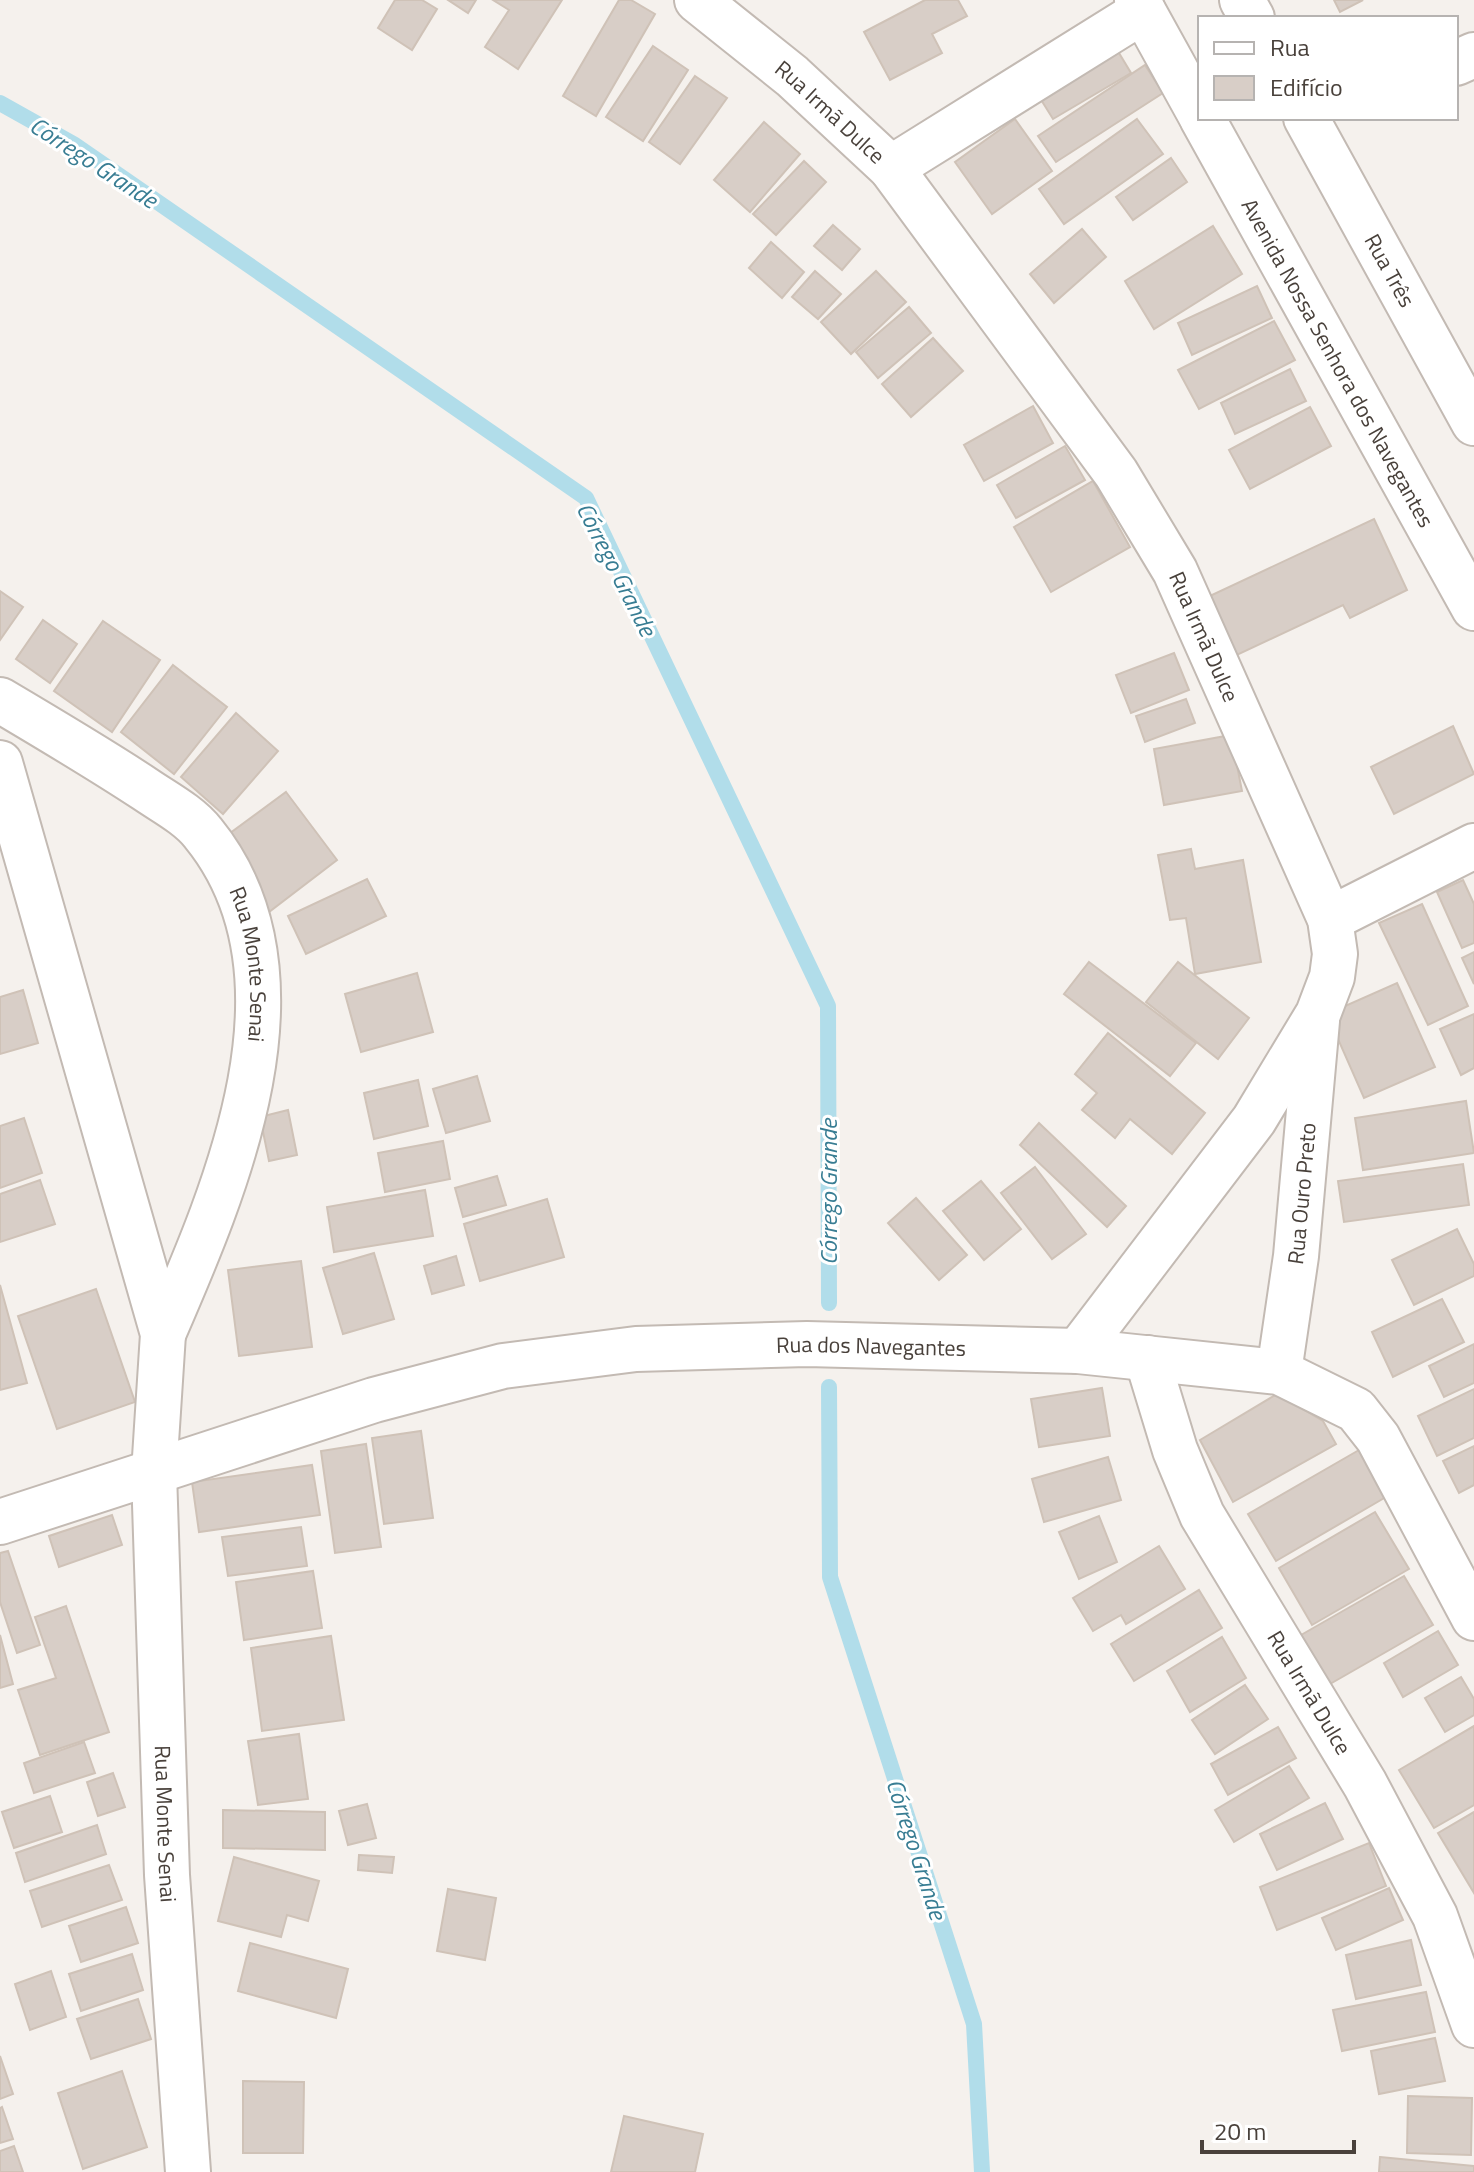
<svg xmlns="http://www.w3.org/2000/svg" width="1474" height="2172" viewBox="0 0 1474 2172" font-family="'Titillium Web',sans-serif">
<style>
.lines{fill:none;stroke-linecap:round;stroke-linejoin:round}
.stream{stroke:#b1ddea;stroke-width:16}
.building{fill:#d8cec7;stroke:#cfc2b7;stroke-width:2}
.minor-casing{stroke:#c3bab3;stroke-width:48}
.minor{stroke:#fff;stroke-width:44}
.labels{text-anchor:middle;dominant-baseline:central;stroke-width:6;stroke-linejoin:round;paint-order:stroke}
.street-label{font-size:22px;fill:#49413b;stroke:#fff}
.water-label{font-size:24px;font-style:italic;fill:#387d93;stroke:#fff}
</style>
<rect width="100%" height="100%" fill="#f5f1ed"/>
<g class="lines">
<g class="stream">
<polyline points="0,103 75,145 586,498 828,1006 829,1303"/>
<polyline points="829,1387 830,1577 974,2024 982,2172"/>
</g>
</g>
<g class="building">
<polygon points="395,0 422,0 437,9 412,50 378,28"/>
<polygon points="448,0 476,0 468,13"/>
<polygon points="493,0 562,0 518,69 485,47 509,10"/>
<polygon points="619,0 631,0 655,14 596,116 563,96"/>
<polygon points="925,0 958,0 967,16 932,34 942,53 890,80 864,32"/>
<polygon points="1334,0 1363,0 1340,12"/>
<polygon points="1113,43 1131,73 1053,119 1035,90"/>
<polygon points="653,46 688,70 643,141 606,117"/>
<polygon points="1145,65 1163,93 1056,162 1038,136"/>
<polygon points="695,76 727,98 680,164 649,142"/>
<polygon points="1015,119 1052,171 992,214 955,162"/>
<polygon points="1137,119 1163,154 1064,224 1039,189"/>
<polygon points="764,122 800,154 750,212 714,180"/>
<polygon points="1171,158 1187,182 1133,220 1116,197"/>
<polygon points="804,161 826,182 776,235 753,214"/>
<polygon points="833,225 860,249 842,270 814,246"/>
<polygon points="1213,226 1242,274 1154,329 1125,281"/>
<polygon points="1082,229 1106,257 1054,303 1030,274"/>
<polygon points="771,242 804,272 782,298 749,268"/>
<polygon points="815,271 841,294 818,319 792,297"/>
<polygon points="876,271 906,302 851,354 821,322"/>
<polygon points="1257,286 1272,318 1192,355 1178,323"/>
<polygon points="909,307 931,333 878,378 856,352"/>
<polygon points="1274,321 1295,360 1199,409 1178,370"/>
<polygon points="933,338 963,371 911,417 882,384"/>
<polygon points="1290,369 1306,401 1235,434 1221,403"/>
<polygon points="1033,406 1053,443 984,481 964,445"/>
<polygon points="1310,407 1331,446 1250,489 1229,450"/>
<polygon points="1065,446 1085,480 1016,518 997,485"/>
<polygon points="1093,481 1130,547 1051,592 1014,527"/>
<polygon points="1374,519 1407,590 1350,618 1343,605 1224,661 1197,602"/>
<polygon points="0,591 23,607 0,640"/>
<polygon points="43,620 77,644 50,683 16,659"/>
<polygon points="103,621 160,660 112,732 54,691"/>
<polygon points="1174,653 1189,690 1131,713 1116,675"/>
<polygon points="173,665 227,707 174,774 121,732"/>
<polygon points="1186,699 1195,723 1145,742 1136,716"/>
<polygon points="236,713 278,751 223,814 181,777"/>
<polygon points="1453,726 1474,774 1394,814 1371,767"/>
<polygon points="1231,735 1242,791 1164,805 1154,749"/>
<polygon points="286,792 337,860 269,912 218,842"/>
<polygon points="1191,849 1195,869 1243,860 1261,962 1195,974 1186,918 1170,920 1158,855"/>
<polygon points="367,879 386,916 306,954 288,916"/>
<polygon points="1463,880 1474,904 1474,943 1462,948 1437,892"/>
<polygon points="1422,904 1468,1006 1428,1025 1379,923"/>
<polygon points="1474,952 1474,984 1462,958"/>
<polygon points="1089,962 1196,1043 1170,1076 1064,994"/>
<polygon points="1178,962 1249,1018 1218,1059 1146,1002"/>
<polygon points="417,973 433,1032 361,1052 345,994"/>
<polygon points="1397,983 1435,1067 1364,1098 1327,1014"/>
<polygon points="23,990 38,1043 0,1054 0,997"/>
<polygon points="1474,1014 1474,1068 1461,1075 1440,1029"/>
<polygon points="1108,1033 1205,1113 1172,1154 1130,1119 1115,1138 1082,1110 1097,1093 1075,1074"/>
<polygon points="477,1076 490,1121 446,1133 433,1089"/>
<polygon points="418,1080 428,1126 374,1139 364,1093"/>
<polygon points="1466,1101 1474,1153 1363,1170 1355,1118"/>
<polygon points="288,1110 297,1155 269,1161 260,1117"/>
<polygon points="24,1118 42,1173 0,1188 0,1126"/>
<polygon points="1039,1123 1126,1206 1107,1227 1020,1145"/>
<polygon points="443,1141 450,1179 385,1192 378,1153"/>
<polygon points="1463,1164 1469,1205 1344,1222 1338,1181"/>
<polygon points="1035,1167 1086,1234 1052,1259 1001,1193"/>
<polygon points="497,1176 506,1205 463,1217 455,1188"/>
<polygon points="40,1180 55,1224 0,1242 0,1194"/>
<polygon points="981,1181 1021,1229 984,1260 943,1211"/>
<polygon points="425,1190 433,1236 334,1252 327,1207"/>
<polygon points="916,1198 967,1255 939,1280 888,1223"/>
<polygon points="547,1199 564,1257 480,1281 464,1224"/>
<polygon points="1457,1229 1474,1264 1474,1276 1414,1305 1392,1260"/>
<polygon points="374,1253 394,1319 343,1334 323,1268"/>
<polygon points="456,1256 464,1285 432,1294 424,1266"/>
<polygon points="301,1261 312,1347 239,1356 228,1270"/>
<polygon points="0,1285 27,1383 0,1390"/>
<polygon points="96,1289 135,1402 57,1429 18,1316"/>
<polygon points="1442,1299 1464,1342 1393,1377 1372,1332"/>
<polygon points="1474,1344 1474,1383 1444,1397 1429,1366"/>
<polygon points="1102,1388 1110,1436 1039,1447 1031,1399"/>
<polygon points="1474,1389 1474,1438 1437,1456 1418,1416"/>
<polygon points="1277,1394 1323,1421 1336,1444 1233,1502 1200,1440"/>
<polygon points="421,1431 433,1518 384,1524 372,1438"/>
<polygon points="366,1444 381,1547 335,1553 321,1451"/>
<polygon points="1474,1446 1474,1485 1459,1493 1443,1461"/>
<polygon points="1359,1450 1386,1497 1276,1561 1248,1514"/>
<polygon points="1108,1457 1121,1500 1044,1522 1032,1479"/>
<polygon points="312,1465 320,1515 199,1532 192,1482"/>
<polygon points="1375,1512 1409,1569 1312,1625 1279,1568"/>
<polygon points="112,1515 122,1545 59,1567 49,1536"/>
<polygon points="1099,1516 1117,1562 1079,1579 1059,1532"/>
<polygon points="301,1527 307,1566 228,1576 222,1537"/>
<polygon points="1159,1546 1185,1589 1126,1624 1121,1615 1093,1631 1073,1598"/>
<polygon points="8,1551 40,1645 17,1653 0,1602 0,1553"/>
<polygon points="313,1571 322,1628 244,1640 236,1582"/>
<polygon points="1404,1576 1433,1625 1330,1684 1301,1635"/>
<polygon points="1199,1590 1222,1628 1134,1681 1111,1644"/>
<polygon points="66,1606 109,1732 40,1755 18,1690 56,1678 35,1617"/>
<polygon points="1438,1631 1458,1665 1403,1697 1384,1663"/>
<polygon points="0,1635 13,1684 0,1688"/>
<polygon points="331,1636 344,1720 262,1731 251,1648"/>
<polygon points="1222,1637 1246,1678 1190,1712 1167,1671"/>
<polygon points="1461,1677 1474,1699 1474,1715 1445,1732 1425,1698"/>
<polygon points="1245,1685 1268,1719 1215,1754 1192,1720"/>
<polygon points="1474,1726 1474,1805 1434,1828 1399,1770"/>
<polygon points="1278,1727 1296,1758 1228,1795 1211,1764"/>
<polygon points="299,1734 308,1799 258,1805 248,1741"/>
<polygon points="84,1742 95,1773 34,1793 24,1763"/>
<polygon points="1289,1766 1309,1798 1234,1842 1215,1810"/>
<polygon points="113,1773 125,1807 98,1816 87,1782"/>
<polygon points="50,1796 62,1832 14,1848 2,1812"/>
<polygon points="1325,1803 1343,1839 1277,1870 1260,1834"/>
<polygon points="367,1804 376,1838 348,1845 339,1811"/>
<polygon points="223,1810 325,1812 325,1850 223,1848"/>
<polygon points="1474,1812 1474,1893 1438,1833"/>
<polygon points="97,1825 106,1854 25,1882 16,1853"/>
<polygon points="1369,1843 1386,1886 1277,1930 1260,1887"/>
<polygon points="359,1855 394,1857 392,1873 358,1870"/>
<polygon points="234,1857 319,1881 308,1921 287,1915 281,1937 218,1921"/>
<polygon points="109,1865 122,1900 42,1927 30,1891"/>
<polygon points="1389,1888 1403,1920 1336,1950 1322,1918"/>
<polygon points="448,1889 496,1898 485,1960 437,1951"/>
<polygon points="126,1907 138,1943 81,1962 69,1926"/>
<polygon points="1411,1940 1421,1985 1356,1999 1346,1955"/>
<polygon points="250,1943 348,1969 336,2018 238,1991"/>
<polygon points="132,1954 143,1990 81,2011 69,1974"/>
<polygon points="51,1971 66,2017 30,2030 15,1984"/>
<polygon points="1426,1992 1435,2032 1342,2051 1333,2010"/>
<polygon points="138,1999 151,2039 91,2059 77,2019"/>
<polygon points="1435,2038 1445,2081 1379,2094 1371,2051"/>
<polygon points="0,2056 13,2094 0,2099"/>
<polygon points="122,2071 147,2147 83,2169 58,2093"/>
<polygon points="243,2081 304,2082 303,2153 243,2153"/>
<polygon points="1408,2096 1472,2098 1471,2155 1407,2153"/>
<polygon points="2,2107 13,2139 0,2143 0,2108"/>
<polygon points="624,2116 703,2134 695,2172 611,2172"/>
<polygon points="14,2146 23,2172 0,2172 0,2151"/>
<polygon points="1380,2157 1474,2166 1474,2172 1379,2172"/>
</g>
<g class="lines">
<g class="minor-casing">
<g id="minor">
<path id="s1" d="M697 0 792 76 891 168 1116 473 1175 571 1330 919 1335 954 1332 977 1318 1014 1254 1120 1078 1351"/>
<polyline points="1137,0 1200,114"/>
<polyline points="1242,0 1252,18"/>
<polyline points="1456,63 1474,55"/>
<path id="s2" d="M1202 118 1474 608"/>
<path id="s3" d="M1306 118 1474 423"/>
<polyline points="891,168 1143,11"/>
<path id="s4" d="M0 700C49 729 98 758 145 789 164 802 189 815 203 833 319 975 226 1189 163 1334"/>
<path id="s5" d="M0 763 163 1334 154 1473 167 1875 188 2172"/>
<polyline points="1330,919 1474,846"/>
<path id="s6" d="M1147 1358 1175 1450 1202 1515 1365 1784 1435 1916 1474 2025"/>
<path id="s7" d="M1279 1372 1296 1256 1317 1021"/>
<path id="s8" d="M0 1522 374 1400 503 1366 636 1349 807 1344 1078 1351 1279 1372 1356 1410 1378 1438 1474 1618"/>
</g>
</g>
<use href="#minor" class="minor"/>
</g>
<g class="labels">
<g class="street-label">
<text stroke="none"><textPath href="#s1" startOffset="174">Rua Irmã Dulce</textPath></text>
<text stroke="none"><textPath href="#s3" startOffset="174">Rua Três</textPath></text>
<text stroke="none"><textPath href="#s2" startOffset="280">Avenida Nossa Senhora dos Navegantes</textPath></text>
<text stroke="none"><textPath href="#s1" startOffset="822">Rua Irmã Dulce</textPath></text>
<text stroke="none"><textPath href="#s4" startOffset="386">Rua Monte Senai</textPath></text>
<text stroke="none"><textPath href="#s7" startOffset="180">Rua Ouro Preto</textPath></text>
<text stroke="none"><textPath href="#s8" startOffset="896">Rua dos Navegantes</textPath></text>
<text stroke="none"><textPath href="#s6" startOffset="374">Rua Irmã Dulce</textPath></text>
<text stroke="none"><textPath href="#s5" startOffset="1084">Rua Monte Senai</textPath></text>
</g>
<g class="water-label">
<text transform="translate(94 162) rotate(33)">Córrego Grande</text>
<text transform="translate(617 569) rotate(63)">Córrego Grande</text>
<text transform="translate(828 1192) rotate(-90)">Córrego Grande</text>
<text transform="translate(917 1849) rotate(72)">Córrego Grande</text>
</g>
</g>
<rect x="1198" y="16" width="260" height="104" fill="#ffffff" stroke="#b6b3b1" stroke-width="2"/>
<rect x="1214" y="42" width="40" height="12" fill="#ffffff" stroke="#b6b3b1" stroke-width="2"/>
<text x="1270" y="56" font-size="24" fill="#49413b">Rua</text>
<rect x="1214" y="76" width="40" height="24" fill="#d8cec7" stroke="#b6b3b1" stroke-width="2"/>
<text x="1270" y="96" font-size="24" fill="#49413b">Edifício</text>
<path d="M1202 2140v12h152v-12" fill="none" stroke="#49413b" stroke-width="4"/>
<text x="1214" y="2140" font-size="24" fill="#49413b" stroke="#ffffff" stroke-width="6" paint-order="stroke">20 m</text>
</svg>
